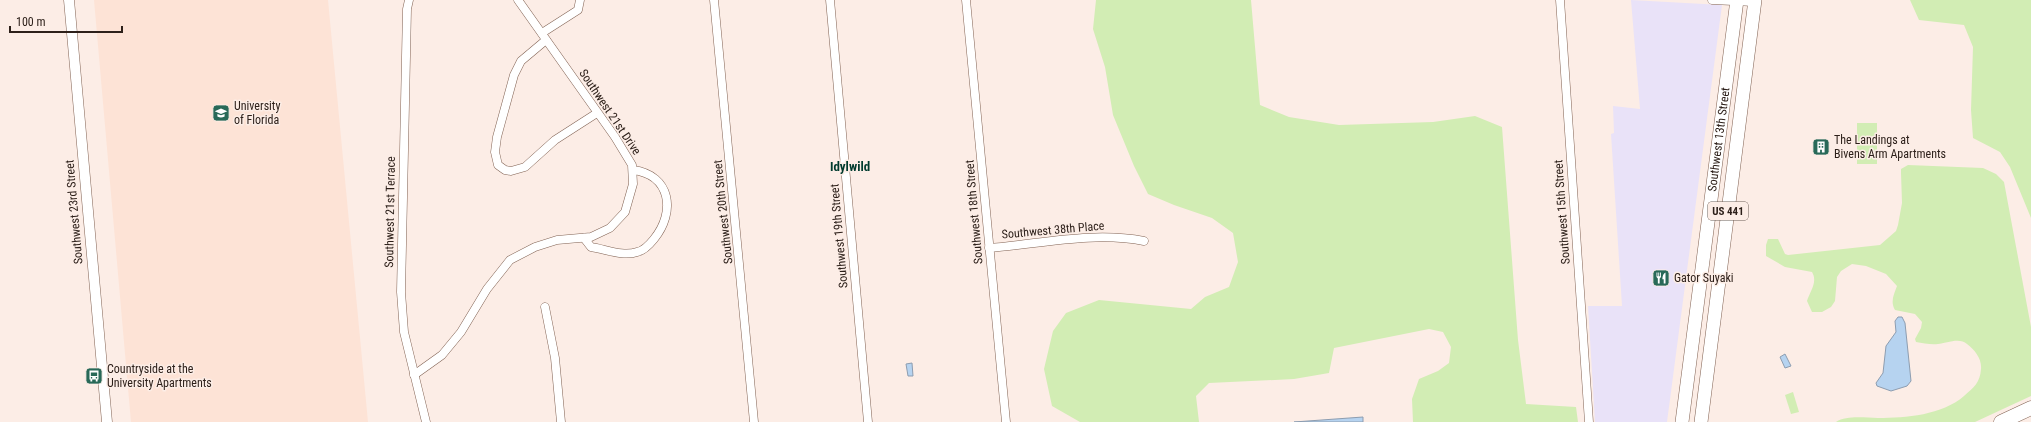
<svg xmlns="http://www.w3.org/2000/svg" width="2031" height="422" viewBox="0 0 2031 422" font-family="'Roboto Condensed',sans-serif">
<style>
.commercial{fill:#e9e2f8}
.built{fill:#fde3d6}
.green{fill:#d2edb4}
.water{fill:#b6d3f0;stroke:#8d9db0}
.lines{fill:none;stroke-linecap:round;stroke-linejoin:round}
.minor-casing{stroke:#826354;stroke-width:9}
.tertiary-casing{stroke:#826354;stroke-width:11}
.primary-casing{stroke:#826354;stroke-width:14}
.trunk-casing{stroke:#826354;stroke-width:15}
.minor{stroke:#fff;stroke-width:8}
.tertiary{stroke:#fff;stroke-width:10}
.primary{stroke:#fff;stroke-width:13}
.trunk{stroke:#fff;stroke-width:14}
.labels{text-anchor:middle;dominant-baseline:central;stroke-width:3;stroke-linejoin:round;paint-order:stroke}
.shield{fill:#fcede6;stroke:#6b5e57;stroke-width:1}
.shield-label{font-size:11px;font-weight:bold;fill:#2d201a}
.poi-label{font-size:12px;fill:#2d201a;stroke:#fcede6;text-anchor:start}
.street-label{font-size:12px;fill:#2d201a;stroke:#fcede6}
.neighbourhood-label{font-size:13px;font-weight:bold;fill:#003b2e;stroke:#fcede6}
</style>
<rect width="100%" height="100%" fill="#fcede6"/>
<polygon class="commercial" points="1631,0 1722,5 1667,422 1595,422 1588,306 1622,306 1611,134 1614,133 1613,106 1640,109"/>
<polygon class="built" points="94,0 328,0 368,422 131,422"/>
<g class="green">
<polygon points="1096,0 1251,0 1260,105 1289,117 1339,125 1433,122 1475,116 1502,127 1518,340 1526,404 1576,407 1578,422 1413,422 1412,399 1419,379 1438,371 1449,363 1451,347 1443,332 1429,329 1334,348 1329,373 1294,379 1209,383 1196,396 1199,422 1080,422 1052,406 1044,369 1053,331 1066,313 1099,300 1191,309 1205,297 1229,287 1238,262 1233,233 1212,218 1174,205 1148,194 1134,166 1113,115 1105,67 1093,29"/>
<polygon points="1910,0 2031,0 2031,218 2010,167 2000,152 1973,138 1971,110 1973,47 1964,25 1919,20"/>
<rect x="1857" y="123" width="20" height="41"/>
<path d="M1908 165 1983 168 1996 174 2004 182 2031 327V396L1975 422H1836C1847 415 1865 418 1878 418 1906 418 1942 415 1964 396 1974 387 1980 383 1981 369 1982 359 1975 350 1967 344 1960 337 1946 343 1938 344 1931 345 1923 343 1916 342L1915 339 1921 328 1922 322 1915 314 1895 310C1890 302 1894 294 1897 286L1886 274 1866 266 1852 264 1841 271 1837 277 1835 301 1831 307 1822 312H1812L1807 301C1810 291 1818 282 1812 272L1785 267 1766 256V245L1768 239H1778L1785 254 1788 255 1880 245 1896 231 1898 225 1902 203 1901 173V169Z"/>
<polygon points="1793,392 1799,412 1791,414 1785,395"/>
</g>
<g class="water">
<polygon points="1898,317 1902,317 1905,323 1911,381 1907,386 1891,391 1877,386 1876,383 1883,373 1886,346 1896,332 1895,321"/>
<polygon points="1785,354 1791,366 1785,368 1780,357"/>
<polygon points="912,363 913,376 908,376 906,364"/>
<polygon points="1363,417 1363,422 1294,422"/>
</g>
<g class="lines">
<g class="minor-casing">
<g id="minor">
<polyline points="409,0 407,9 401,292 404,332 426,422"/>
<polyline points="714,0 754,422"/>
<polyline points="830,0 868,422"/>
<polyline points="966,0 1006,422"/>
<polyline points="1560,0 1589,422"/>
<polyline points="1712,0 1755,2"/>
<polyline points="542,33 578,10 580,0"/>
<polyline points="546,40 521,61 514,75 497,137 495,152 498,165 505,170 511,171 525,167 555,140 597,113"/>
<path d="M584 238 591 247C605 249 623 257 637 252 643 251 650 244 654 239 676 212 671 175 633 170"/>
<path d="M989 248C1040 244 1093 231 1144 241"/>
<polyline points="545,307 555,358 561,422"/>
<polyline points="414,375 442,355 461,332 487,289 510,260 535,247 557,240 591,237 610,228 625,212 633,184 632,165 615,137 518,0"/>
</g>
</g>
<g class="tertiary-casing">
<polyline id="tertiary" points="69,0 107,422"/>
</g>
<g class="primary-casing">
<g id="primary">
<path id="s1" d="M1682 422 1737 0"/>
<polyline points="1701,422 1755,0"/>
</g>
</g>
<g class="trunk-casing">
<polyline id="trunk" points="2001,422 2031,408"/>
</g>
<use href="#minor" class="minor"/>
<use href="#tertiary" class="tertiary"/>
<use href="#primary" class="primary"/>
<use href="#trunk" class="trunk"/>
</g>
<defs>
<g id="university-square" transform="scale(0.9)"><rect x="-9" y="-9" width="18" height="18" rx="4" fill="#286958" stroke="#fcede6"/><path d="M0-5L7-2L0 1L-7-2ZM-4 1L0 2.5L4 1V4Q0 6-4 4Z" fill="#fff"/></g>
<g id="building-square" transform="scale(0.9)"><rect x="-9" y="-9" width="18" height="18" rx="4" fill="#286958" stroke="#fcede6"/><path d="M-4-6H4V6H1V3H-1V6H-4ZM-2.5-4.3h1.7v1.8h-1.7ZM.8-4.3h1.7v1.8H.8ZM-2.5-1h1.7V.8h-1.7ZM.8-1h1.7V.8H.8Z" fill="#fff"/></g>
<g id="restaurant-square" transform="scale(0.9)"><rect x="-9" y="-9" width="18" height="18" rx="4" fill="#286958" stroke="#fcede6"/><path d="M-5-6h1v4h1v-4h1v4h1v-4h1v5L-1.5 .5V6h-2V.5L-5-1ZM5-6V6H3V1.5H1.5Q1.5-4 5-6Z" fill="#fff"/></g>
<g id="bus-square" transform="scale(0.9)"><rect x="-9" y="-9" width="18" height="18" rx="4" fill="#286958" stroke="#fcede6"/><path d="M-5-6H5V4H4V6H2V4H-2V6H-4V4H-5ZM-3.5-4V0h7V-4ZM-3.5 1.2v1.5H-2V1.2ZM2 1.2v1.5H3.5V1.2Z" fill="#fff"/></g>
</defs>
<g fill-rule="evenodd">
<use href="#university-square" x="221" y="113"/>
<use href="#building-square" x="1821" y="147"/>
<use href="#restaurant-square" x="1661" y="278"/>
<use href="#bus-square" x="94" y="376"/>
</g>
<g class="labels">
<rect class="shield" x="1708" y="202" width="40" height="18" rx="3"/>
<g class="shield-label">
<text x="1728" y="211">US 441</text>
</g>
<g class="poi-label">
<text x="234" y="106">University<tspan x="234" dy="14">of Florida</tspan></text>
<text x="1834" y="140">The Landings at<tspan x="1834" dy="14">Bivens Arm Apartments</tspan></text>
<text x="1674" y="278">Gator Suyaki</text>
<text x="107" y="369">Countryside at the<tspan x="107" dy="14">University Apartments</tspan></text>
</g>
<g class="street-label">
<text transform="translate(610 112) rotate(56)">Southwest 21st Drive</text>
<text stroke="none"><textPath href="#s1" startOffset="285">Southwest 13th Street</textPath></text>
<text transform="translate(74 212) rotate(-95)">Southwest 23rd Street</text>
<text transform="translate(390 212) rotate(-89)">Southwest 21st Terrace</text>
<text transform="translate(723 212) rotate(-96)">Southwest 20th Street</text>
<text transform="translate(974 212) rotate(-95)">Southwest 18th Street</text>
<text transform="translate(1562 212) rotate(-94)">Southwest 15th Street</text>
<text transform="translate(1053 230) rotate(-5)">Southwest 38th Place</text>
<text transform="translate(839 236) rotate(-95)">Southwest 19th Street</text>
</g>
<g class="neighbourhood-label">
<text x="850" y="166">Idylwild</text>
</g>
</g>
<path d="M10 26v6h112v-6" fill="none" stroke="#2d201a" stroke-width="2"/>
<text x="16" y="26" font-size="12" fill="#2d201a" stroke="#fcede6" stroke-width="3" paint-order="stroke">100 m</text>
</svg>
